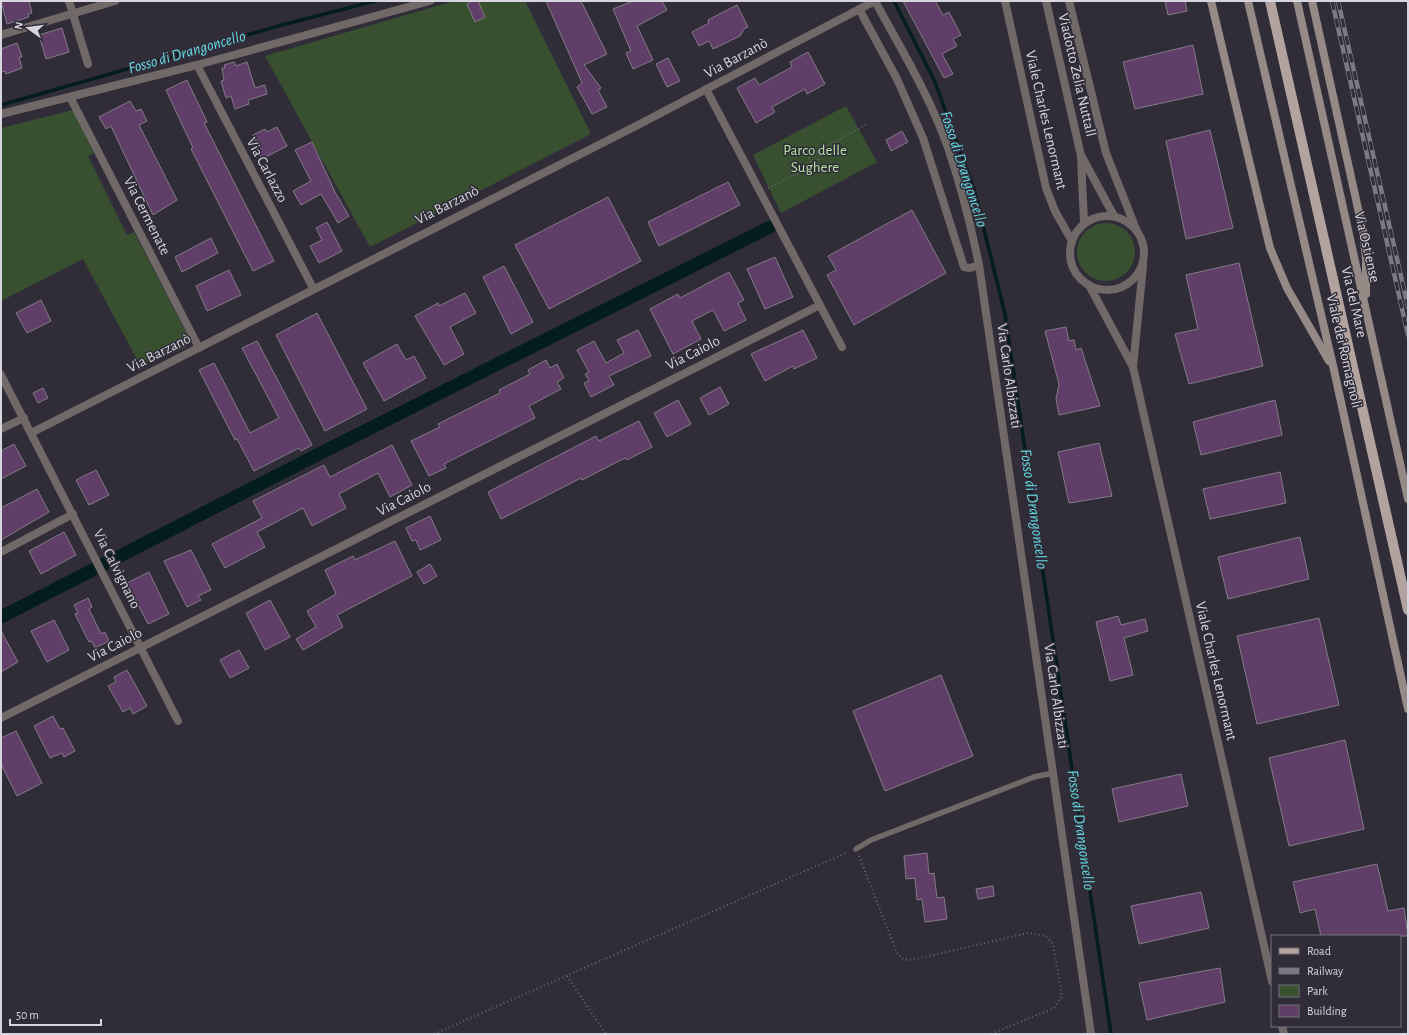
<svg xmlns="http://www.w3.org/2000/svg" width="1409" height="1035" viewBox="0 0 1409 1035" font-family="'Alegreya Sans',sans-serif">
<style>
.green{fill:#385030}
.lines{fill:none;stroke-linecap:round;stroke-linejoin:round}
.stream{stroke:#031c1e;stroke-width:3.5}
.canal{stroke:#031c1e;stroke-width:13}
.building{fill:#5f3f68;stroke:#847a87}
.path{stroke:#696671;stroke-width:2;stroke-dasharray:1 3;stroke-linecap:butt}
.service{stroke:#716968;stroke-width:5.5}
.minor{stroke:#716968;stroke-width:8}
.secondary{stroke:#968a87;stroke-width:8}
.primary{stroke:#b3a39f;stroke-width:10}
.rail-casing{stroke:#7c7983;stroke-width:4.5}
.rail{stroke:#302d39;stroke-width:3;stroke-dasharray:9;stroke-linecap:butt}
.labels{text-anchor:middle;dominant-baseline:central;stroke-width:3;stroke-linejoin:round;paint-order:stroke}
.street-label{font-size:15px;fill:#d7d5dd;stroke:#302d39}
.park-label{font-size:15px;fill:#b1e49f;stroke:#302d39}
.water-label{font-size:16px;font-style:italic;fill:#64dbe4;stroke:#302d39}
</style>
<rect width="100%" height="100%" fill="#302d39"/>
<g class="green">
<polygon points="454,1 525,1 591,134 370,247 265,56"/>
<polygon points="846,106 877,162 781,213 753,155"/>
<polygon points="73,110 94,153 88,156 127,235 134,232 190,340 185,348 140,365 83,259 1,301 1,128"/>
<circle cx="1106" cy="252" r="29"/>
</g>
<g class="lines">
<g class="stream">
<polyline points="894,1 935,82 974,189 1005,314 1111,1034"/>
<polyline points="1,105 282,25 375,1"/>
</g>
<polyline class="canal" points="1,617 309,459 770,227"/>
</g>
<g class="building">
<polygon points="1,1 29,1 32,13 28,14 29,17 7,24"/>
<polygon points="473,1 478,1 485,17 475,22 467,4"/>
<polygon points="546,1 581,1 607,54 584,65 601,88 598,90 607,107 592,114 577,87 582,83"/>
<polygon points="633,1 662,1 667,10 637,26 653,60 633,69 626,53 631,51 613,9"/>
<polygon points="903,1 935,1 943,15 949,12 961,35 953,39 957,46 942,54 953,74 944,78"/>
<polygon points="1165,1 1185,1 1187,11 1168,15"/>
<polygon points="737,5 748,27 744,29 740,36 713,49 709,41 699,46 692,32 709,23 708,20"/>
<polygon points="62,28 69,52 46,59 39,35"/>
<polygon points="17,43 22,57 19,57 22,68 6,74 5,71 1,72 1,49"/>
<polygon points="1193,45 1203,94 1135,109 1123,62"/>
<polygon points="808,52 825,84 807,94 805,89 772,107 775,112 756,123 737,88 755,78 759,85 792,67 790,62"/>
<polygon points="668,58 680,81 667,87 656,64"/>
<polygon points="234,62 236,66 247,62 255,88 265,85 267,94 248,100 249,104 235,109 231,96 226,98 221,81 224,80 222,68 225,68 224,65"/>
<polygon points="187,80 207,122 204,123 274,261 253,271 191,149 193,148 166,90"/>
<polygon points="130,101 136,111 141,109 147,121 139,125 177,200 153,215 111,126 106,129 99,117"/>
<polygon points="277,127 287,146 262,159 254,144 256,142 253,135 265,129 267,132"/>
<polygon points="1210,130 1233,228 1186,239 1166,141"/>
<polygon points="902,131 908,142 891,151 886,140"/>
<polygon points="312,142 335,192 349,216 338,223 321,194 301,205 293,191 311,181 295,150"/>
<polygon points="728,182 740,205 659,246 648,222"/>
<polygon points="608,197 641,261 549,309 515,245"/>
<polygon points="912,210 946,273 854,325 827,275 836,270 828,256"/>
<polygon points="327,222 342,251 319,263 310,246 322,240 316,228"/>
<polygon points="211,238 218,253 182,272 175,257"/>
<polygon points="775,257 793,297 765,309 747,269"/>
<polygon points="1239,263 1263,366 1189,384 1175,334 1198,329 1186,275"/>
<polygon points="504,266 533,322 511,334 483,277"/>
<polygon points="229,270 241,295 207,311 196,286"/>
<polygon points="729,272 744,300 738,303 746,320 724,331 713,310 692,321 701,339 673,354 650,309 678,294 680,298"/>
<polygon points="465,293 476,313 450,327 464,354 444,365 415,316 438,303 439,306"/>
<polygon points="41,300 51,321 27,333 16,313"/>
<polygon points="317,313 367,409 325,431 276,335"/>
<polygon points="1066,327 1069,341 1074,340 1076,350 1081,348 1100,406 1059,415 1056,399 1059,384 1045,331"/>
<polygon points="638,330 651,356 609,376 614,385 591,397 584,383 589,381 585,374 589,372 577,350 594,341 606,363 624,353 617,340"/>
<polygon points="803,330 817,358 794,369 793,366 765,381 751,354"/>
<polygon points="257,341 312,445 301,451 299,448 254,471 237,439 235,440 199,370 214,363 250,433 279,418 242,348"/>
<polygon points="397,344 406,360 414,356 426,378 384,401 363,363"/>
<polygon points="546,360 550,368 557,364 564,378 557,382 561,389 529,406 535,418 444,464 446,468 429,476 411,441 440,427 438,424 500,393 499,390 530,374 528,370"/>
<polygon points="720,387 729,404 709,415 700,398"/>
<polygon points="43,388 48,398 38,403 33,393"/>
<polygon points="678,400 691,424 667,437 654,413"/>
<polygon points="1275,400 1282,435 1201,455 1193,422"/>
<polygon points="639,421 652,447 627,460 625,458 582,480 581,478 501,519 488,492 596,436 599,441"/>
<polygon points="1099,443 1112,496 1069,503 1058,452"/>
<polygon points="14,444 26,466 1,479 1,451"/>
<polygon points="392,445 412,485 390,497 378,473 339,494 346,508 312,526 303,508 257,532 265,547 225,568 212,544 262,518 253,501 324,465 330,477"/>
<polygon points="96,470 109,495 89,505 76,480"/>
<polygon points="1280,472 1286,503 1210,519 1203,489"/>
<polygon points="37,489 49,512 1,540 1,508"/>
<polygon points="430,516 441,540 420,550 416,540 412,541 406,528"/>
<polygon points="64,532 76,555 41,574 29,551"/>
<polygon points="1300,537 1309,579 1228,599 1218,557"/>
<polygon points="395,541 412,576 337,615 343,627 303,650 296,639 316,627 307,611 336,594 325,570 353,556 355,560"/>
<polygon points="191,550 211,590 198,596 201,600 187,607 164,561"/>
<polygon points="430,564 437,576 424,584 417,572"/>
<polygon points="149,572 169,614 148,624 127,583"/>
<polygon points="88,598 92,607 89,609 101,634 105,632 109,641 95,648 92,641 89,642 75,614 78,613 74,605"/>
<polygon points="270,600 290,637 265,650 246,613"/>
<polygon points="1118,616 1121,625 1145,619 1148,631 1124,638 1133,675 1110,681 1096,622"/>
<polygon points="1319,618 1339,705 1257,724 1237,636"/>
<polygon points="54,620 69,650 47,662 31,631"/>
<polygon points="1,631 18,662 1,672"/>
<polygon points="239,650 249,668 230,678 220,660"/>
<polygon points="127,670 147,706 133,714 130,708 123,712 108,686 116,682 114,677"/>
<polygon points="941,675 973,756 885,791 853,711"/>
<polygon points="53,716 60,729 63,728 75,751 64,757 62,753 50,758 34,726"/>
<polygon points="16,731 42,783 17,796 1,764 1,738"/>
<polygon points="1345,740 1364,829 1289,846 1269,758"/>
<polygon points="1181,774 1188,806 1119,822 1112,789"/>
<polygon points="927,853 929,874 934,873 937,898 944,897 947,919 925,922 922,899 917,900 915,878 906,879 904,856"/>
<polygon points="1377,864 1388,911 1404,908 1408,936 1321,936 1315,909 1300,913 1293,882"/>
<polygon points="993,886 994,896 978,899 976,889"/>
<polygon points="1201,892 1209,928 1139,944 1131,906"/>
<polygon points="1220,968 1225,1002 1147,1020 1139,983"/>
</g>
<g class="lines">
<g class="path">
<polyline points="816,152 867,124"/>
<polyline points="768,188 813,166 818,165 819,156 816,152 813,151 809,158 813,166"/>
<polyline points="859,856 897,953 902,959 912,960 1028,933 1046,936 1053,944 1062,996 1054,1008 991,1034"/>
<polyline points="567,976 606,1034"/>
<polyline points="434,1034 848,852"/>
</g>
<polyline class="service" points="856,849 871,840 1034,777 1053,773"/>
<g class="minor">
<polyline points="69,1 88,64"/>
<path d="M875 1C901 49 930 96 948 148 961 186 971 226 979 265L1091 1034"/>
<polyline points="1005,1 1046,188 1055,211 1072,241"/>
<polyline points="1046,1 1081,156 1084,223"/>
<polyline points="1069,1 1106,153 1136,229"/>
<polyline points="859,9 897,79 923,138 964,267 970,268 979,265"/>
<polyline points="1,35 115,1"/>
<polyline points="197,65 313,288"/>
<polyline points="706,89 842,347"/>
<polyline points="70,97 199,348"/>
<polyline points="1,114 197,65 430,1"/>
<polyline points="1082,157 1114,216"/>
<circle cx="1107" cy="253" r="37"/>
<polyline points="1089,285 1133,367 1272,981"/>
<polyline points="1133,367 1143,266"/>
<polyline points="1,375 178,721"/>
<polyline points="1,429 24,418"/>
<polyline points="31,433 636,126 875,1"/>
<polyline points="1,552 73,514"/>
<polyline points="1,718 820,305"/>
<polyline points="1282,1026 1284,1034"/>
</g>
<g class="secondary">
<polyline points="1211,1 1270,248 1287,288 1329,361"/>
<polyline points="1248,1 1334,370 1408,709"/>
<polyline points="1297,1 1408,499"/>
<polyline points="1312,1 1363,231 1366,259 1366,294"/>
</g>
<polyline class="primary" points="1270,1 1408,610"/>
<g class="rail-casing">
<g id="rail">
<polyline points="1332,1 1408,335"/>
<polyline points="1338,1 1408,307"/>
</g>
</g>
<use href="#rail" class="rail"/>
</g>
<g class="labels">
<g class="street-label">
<text transform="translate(736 58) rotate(-28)">Via Barzanò</text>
<text transform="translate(1077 75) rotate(77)">Viadotto Zelia Nuttall</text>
<text transform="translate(1046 120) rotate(77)">Viale Charles Lenormant</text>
<text transform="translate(267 170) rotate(62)">Via Carlazzo</text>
<text transform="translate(447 205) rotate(-27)">Via Barzanò</text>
<text transform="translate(147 216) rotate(63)">Via Cermenate</text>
<text transform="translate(1367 247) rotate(77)">Via Ostiense</text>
<text transform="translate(1354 302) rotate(77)">Via del Mare</text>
<text transform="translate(1344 351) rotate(77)">Viale dei Romagnoli</text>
<text transform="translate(159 353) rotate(-27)">Via Barzanò</text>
<text transform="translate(693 353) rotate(-27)">Via Caiolo</text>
<text transform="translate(1009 376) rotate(82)">Via Carlo Albizzati</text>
<text transform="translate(404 499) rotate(-27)">Via Caiolo</text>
<text transform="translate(117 569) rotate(63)">Via Calvignano</text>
<text transform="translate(115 645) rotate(-27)">Via Caiolo</text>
<text transform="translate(1216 671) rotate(77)">Viale Charles Lenormant</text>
<text transform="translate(1056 696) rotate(82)">Via Carlo Albizzati</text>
</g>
<g class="park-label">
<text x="815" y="150">Parco delle<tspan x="815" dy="17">Sughere</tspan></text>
</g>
<g class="water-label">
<text transform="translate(187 52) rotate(-16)">Fosso di Drangoncello</text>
<text transform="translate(964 169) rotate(72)">Fosso di Drangoncello</text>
<text transform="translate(1034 509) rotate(82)">Fosso di Drangoncello</text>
<text transform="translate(1081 830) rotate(82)">Fosso di Drangoncello</text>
</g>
</g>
<rect width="1409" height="1035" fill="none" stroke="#d7d5dd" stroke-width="4"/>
<rect x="1271" y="935" width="130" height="92" fill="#302d39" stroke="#73707b"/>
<rect x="1279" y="948" width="20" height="6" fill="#b3a39f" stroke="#73707b"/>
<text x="1307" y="955" font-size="12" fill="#d7d5dd">Road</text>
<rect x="1279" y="968" width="20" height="6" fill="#7c7983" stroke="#73707b"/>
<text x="1307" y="975" font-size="12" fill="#d7d5dd">Railway</text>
<rect x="1279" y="985" width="20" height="12" fill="#385030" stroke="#73707b"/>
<text x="1307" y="995" font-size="12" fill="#d7d5dd">Park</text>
<rect x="1279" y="1005" width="20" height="12" fill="#5f3f68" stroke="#73707b"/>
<text x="1307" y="1015" font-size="12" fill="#d7d5dd">Building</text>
<g transform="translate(28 28) rotate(284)" stroke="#302d39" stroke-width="3" paint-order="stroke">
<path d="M0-3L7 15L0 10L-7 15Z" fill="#d7d5dd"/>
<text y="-6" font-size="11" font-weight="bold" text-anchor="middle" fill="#d7d5dd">N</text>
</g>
<path d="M10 1019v6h91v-6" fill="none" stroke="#d7d5dd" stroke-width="2"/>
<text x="16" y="1019" font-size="12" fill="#d7d5dd" stroke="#302d39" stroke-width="3" paint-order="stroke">50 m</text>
</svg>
